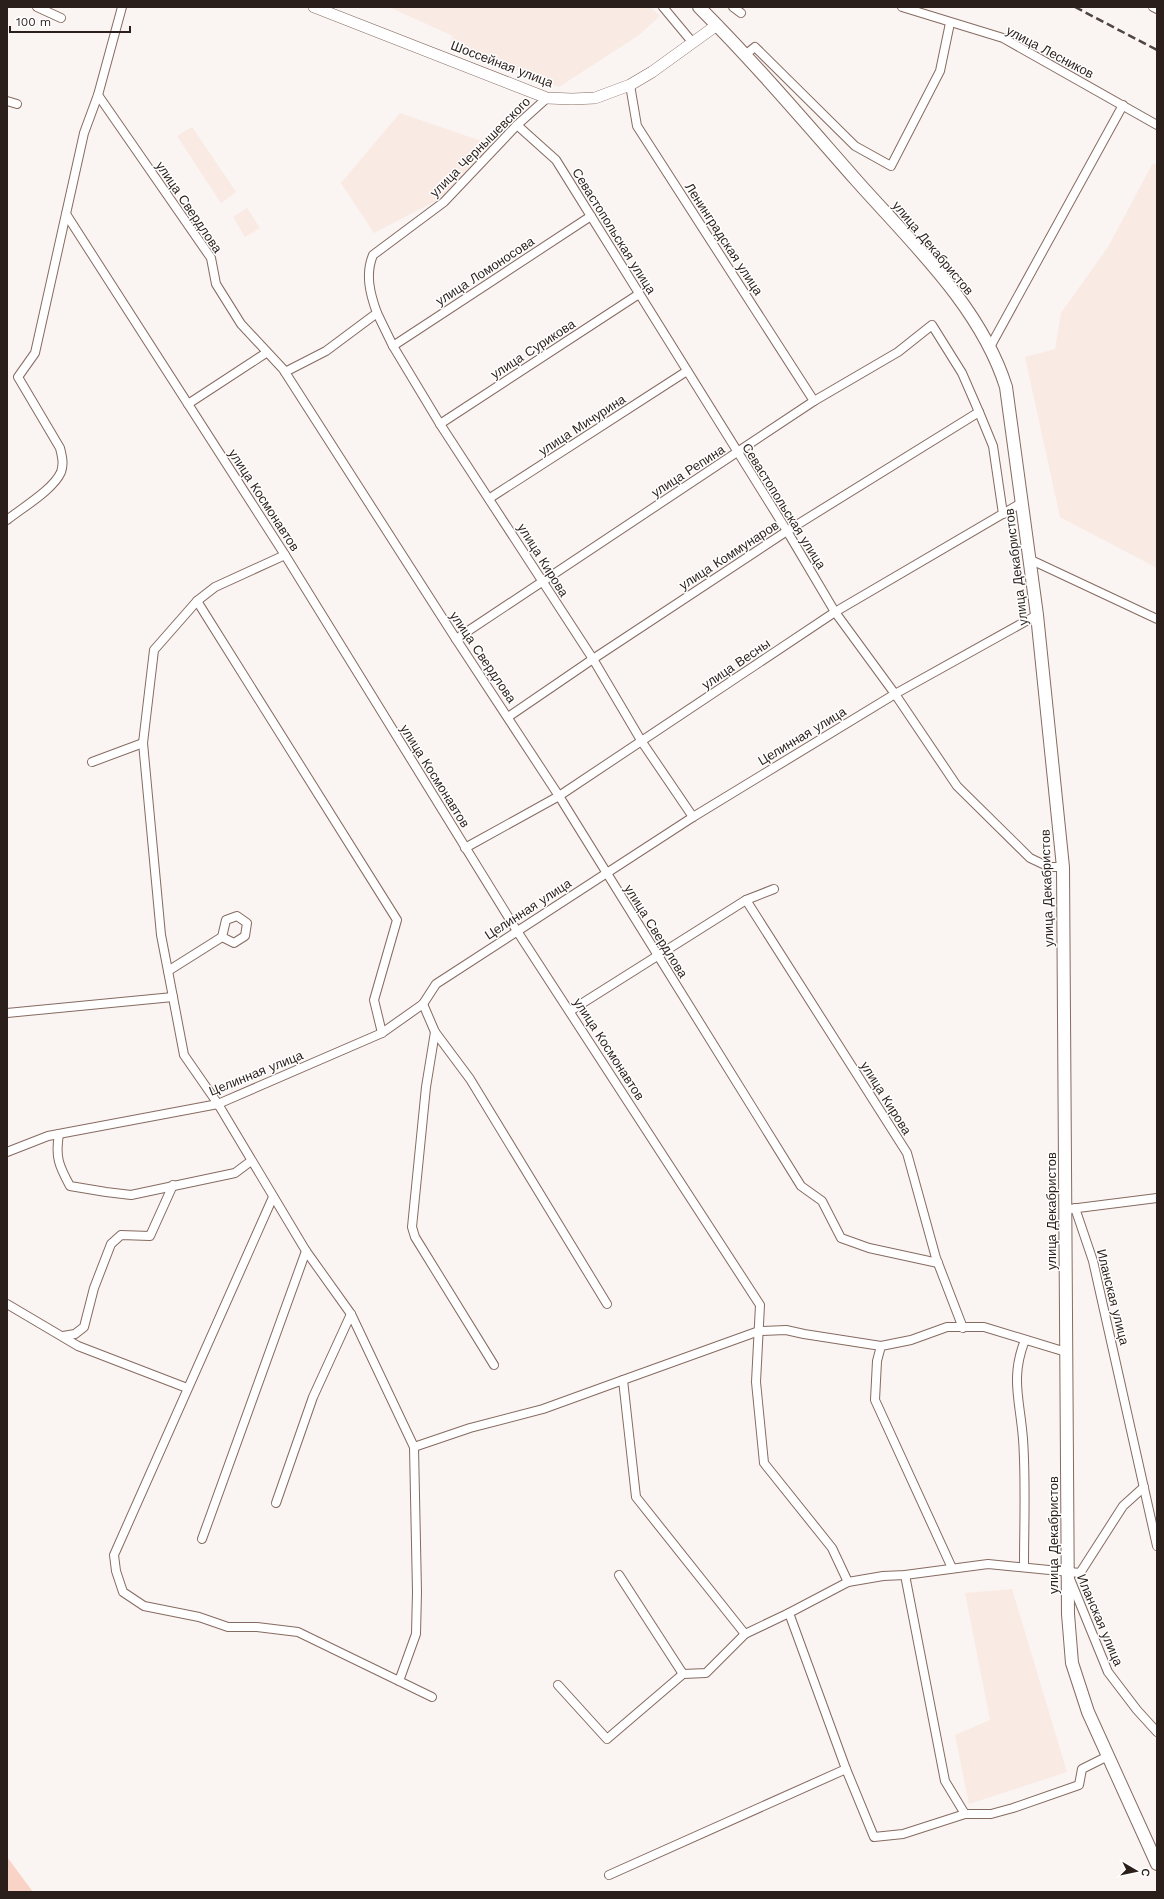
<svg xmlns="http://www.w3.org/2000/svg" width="1164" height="1899" viewBox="0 0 1164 1899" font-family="'Work Sans',sans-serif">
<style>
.built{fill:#faeae4}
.green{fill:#f8d3c6}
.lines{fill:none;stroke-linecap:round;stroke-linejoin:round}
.street-casing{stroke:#866b61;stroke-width:10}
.secondary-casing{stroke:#866b61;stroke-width:12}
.primary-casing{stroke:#866b61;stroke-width:14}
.street{stroke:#fff;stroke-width:8}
.secondary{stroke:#fff;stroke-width:11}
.primary{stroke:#fff;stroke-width:12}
.rail{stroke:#4f4441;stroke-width:2.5;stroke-dasharray:8 4;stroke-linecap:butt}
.labels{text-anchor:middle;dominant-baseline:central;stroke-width:3;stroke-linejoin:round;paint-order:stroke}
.street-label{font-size:13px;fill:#2a1f1b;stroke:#fff}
</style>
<rect width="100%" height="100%" fill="#faf4f2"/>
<g class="built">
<polygon points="389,7 650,7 660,16 639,35 559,87 450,43 453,36"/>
<polygon points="400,113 493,145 445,196 374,233 341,183"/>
<polygon points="192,127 236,192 221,203 177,136"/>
<polygon points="1153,163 1157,165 1157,568 1060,517 1025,357 1055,349 1061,313 1108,247"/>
<polygon points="247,208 260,228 245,237 233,217"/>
<polygon points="1012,1589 1067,1772 969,1804 955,1735 990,1720 965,1593"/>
</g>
<polygon class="green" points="7,1857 33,1892 7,1892"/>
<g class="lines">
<g class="street-casing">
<g id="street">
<polyline points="37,7 61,18"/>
<polyline points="663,7 693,43"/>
<polyline points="733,7 741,13"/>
<polyline points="902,7 1003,38 1157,125"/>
<polyline points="1153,7 1157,9"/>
<polyline points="745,55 755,47 855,146 891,166 940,71 950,23"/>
<polyline points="630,85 637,126 814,401"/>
<polyline points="98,95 211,258 216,284 241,324 283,369 456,639 559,796 801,1186 822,1201 841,1238 869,1248 938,1263"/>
<polyline points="7,101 17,104"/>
<polyline points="517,125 556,160 787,531 835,612 895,694 957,786 1030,858 1049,867 1063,867"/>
<polyline points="66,214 285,555 517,931 760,1305 756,1382 764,1463 832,1548 848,1582"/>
<polyline points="377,313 393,346 440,424 593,659 642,742 693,817"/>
<polyline points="393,346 591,216"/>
<polyline points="990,347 1123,105"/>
<path d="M285 372 326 351 377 313C370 294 365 274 373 255L444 202 517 125 547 98"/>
<polyline points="188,404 266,353"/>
<polyline points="440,424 639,294"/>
<polyline points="490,498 687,371"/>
<path d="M7 520C22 508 54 489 61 472 64 464 62 456 60 448L18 377 35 353 84 133 98 95 122 7"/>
<polyline points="1029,559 1157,619"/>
<polyline points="197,601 397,920 374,1000 382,1033"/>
<polyline points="456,639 814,401 898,352 932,325 962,373 979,412"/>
<polyline points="508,717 593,659 787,531 979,412 993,446 1003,514"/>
<polyline points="92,762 143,743"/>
<polyline points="465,848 559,796 835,612 1023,502"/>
<polyline points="746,900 907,1153 936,1258 963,1328"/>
<polyline points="222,937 234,943 245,936 247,923 237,916 226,920 222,937 168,971 161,935 143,743 154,650 197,601 215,587 285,555"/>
<polyline points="168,971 184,1055 218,1104 306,1251 351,1314 414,1447 417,1592 416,1634 399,1681 432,1697"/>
<polyline points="423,1004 435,1032 470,1079 607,1304"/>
<polyline points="570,1011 746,900 774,889"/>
<polyline points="7,1013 173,997"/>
<polyline points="435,1032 426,1087 412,1227 415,1237 494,1365"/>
<path d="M59 1134C55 1157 59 1166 70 1186L106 1192 131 1195 235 1173 251 1161"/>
<polyline points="7,1152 48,1136 218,1104 382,1033 423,1004 436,984 693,817 895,694 1037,615"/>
<polyline points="273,1197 114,1555 116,1571 123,1592 144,1606 199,1617 228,1627 257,1627 298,1632 399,1681"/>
<polyline points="1075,1208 1093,1261 1157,1546"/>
<polyline points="1070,1209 1157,1198"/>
<polyline points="7,1304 78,1346 187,1388"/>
<polyline points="63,1336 75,1334 84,1327 94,1288 111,1244 121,1235 150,1236 173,1185"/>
<polyline points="414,1447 470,1428 543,1409 623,1380"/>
<polyline points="276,1503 313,1397 351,1314"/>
<polyline points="202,1539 306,1251"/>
<path d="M1024 1567C1024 1524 1026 1481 1023 1439 1020 1400 1010 1378 1025 1340"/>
<polyline points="952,1568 875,1400 877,1361 881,1346 911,1340 947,1327 984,1327 1066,1352"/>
<polyline points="619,1575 683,1674 706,1673 745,1634 789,1613 848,1582 883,1576 905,1575 988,1564 1080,1573 1123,1506 1144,1487"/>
<polyline points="1070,1579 1108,1672 1137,1710 1157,1732"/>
<polyline points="789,1613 846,1769 874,1837 903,1834 965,1814 945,1781 905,1575"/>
<polyline points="745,1634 636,1497 623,1380 759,1331 786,1330 804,1334 881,1346"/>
<polyline points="558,1685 607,1739 683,1674"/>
<polyline points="965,1814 991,1814 1013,1808 1079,1785 1082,1769 1108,1756"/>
<polyline points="609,1875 846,1769"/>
</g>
</g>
<g class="secondary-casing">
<polyline id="secondary" points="314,7 547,98 572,99 595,98 630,85 652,72 717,25"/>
</g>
<g class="primary-casing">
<path id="primary" d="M699 7C754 62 805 122 856 180 911 242 981 307 1006 387L1037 615 1063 867 1068 1614 1072 1663 1088 1712 1157 1864"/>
</g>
<use href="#street" class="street"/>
<use href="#secondary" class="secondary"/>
<use href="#primary" class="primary"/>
<polyline class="rail" points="1075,7 1157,50"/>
</g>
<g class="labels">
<g class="street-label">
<text transform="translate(1050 52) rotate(28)">улица Лесников</text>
<text transform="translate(502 64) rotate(21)">Шоссейная улица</text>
<text transform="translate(480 147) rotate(-45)">улица Чернышевского</text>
<text transform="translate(189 207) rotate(56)">улица Свердлова</text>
<text transform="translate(614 231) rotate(58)">Севастопольская улица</text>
<text transform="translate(724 239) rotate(57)">Ленинградская улица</text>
<text transform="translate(933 248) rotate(50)">улица Декабристов</text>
<text transform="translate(485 271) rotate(-33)">улица Ломоносова</text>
<text transform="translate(533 349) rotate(-33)">улица Сурикова</text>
<text transform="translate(582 425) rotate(-33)">улица Мичурина</text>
<text transform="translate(688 471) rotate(-33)">улица Репина</text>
<text transform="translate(264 500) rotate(57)">улица Космонавтов</text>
<text transform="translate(784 506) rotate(58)">Севастопольская улица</text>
<text transform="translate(729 555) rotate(-33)">улица Коммунаров</text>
<text transform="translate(543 560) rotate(58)">улица Кирова</text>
<text transform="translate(1016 567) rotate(-97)">улица Декабристов</text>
<text transform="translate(483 657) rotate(56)">улица Свердлова</text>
<text transform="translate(736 664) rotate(-34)">улица Весны</text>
<text transform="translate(802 736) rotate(-31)">Целинная улица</text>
<text transform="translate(435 776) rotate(58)">улица Космонавтов</text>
<text transform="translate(1047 888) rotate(-92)">улица Декабристов</text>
<text transform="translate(528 909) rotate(-33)">Целинная улица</text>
<text transform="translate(656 931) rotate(58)">улица Свердлова</text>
<text transform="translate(609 1049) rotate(57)">улица Космонавтов</text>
<text transform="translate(256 1073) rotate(-22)">Целинная улица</text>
<text transform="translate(886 1098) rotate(58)">улица Кирова</text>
<text transform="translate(1051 1211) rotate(-90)">улица Декабристов</text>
<text transform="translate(1113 1297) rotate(76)">Иланская улица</text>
<text transform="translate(1053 1535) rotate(-90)">улица Декабристов</text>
<text transform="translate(1100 1620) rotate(67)">Иланская улица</text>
</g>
</g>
<rect width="1164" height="1899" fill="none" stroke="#2a1f1b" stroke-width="16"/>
<g transform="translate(1136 1871) rotate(99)" stroke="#ffffff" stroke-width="3" paint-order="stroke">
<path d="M0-3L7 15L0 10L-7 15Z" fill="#2a1f1b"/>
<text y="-6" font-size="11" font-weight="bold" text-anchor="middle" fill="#2a1f1b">С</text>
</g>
<path d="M10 26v6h120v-6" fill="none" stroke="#2a1f1b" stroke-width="2"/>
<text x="16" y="26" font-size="12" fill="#2a1f1b" stroke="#ffffff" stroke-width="3" paint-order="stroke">100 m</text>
</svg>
